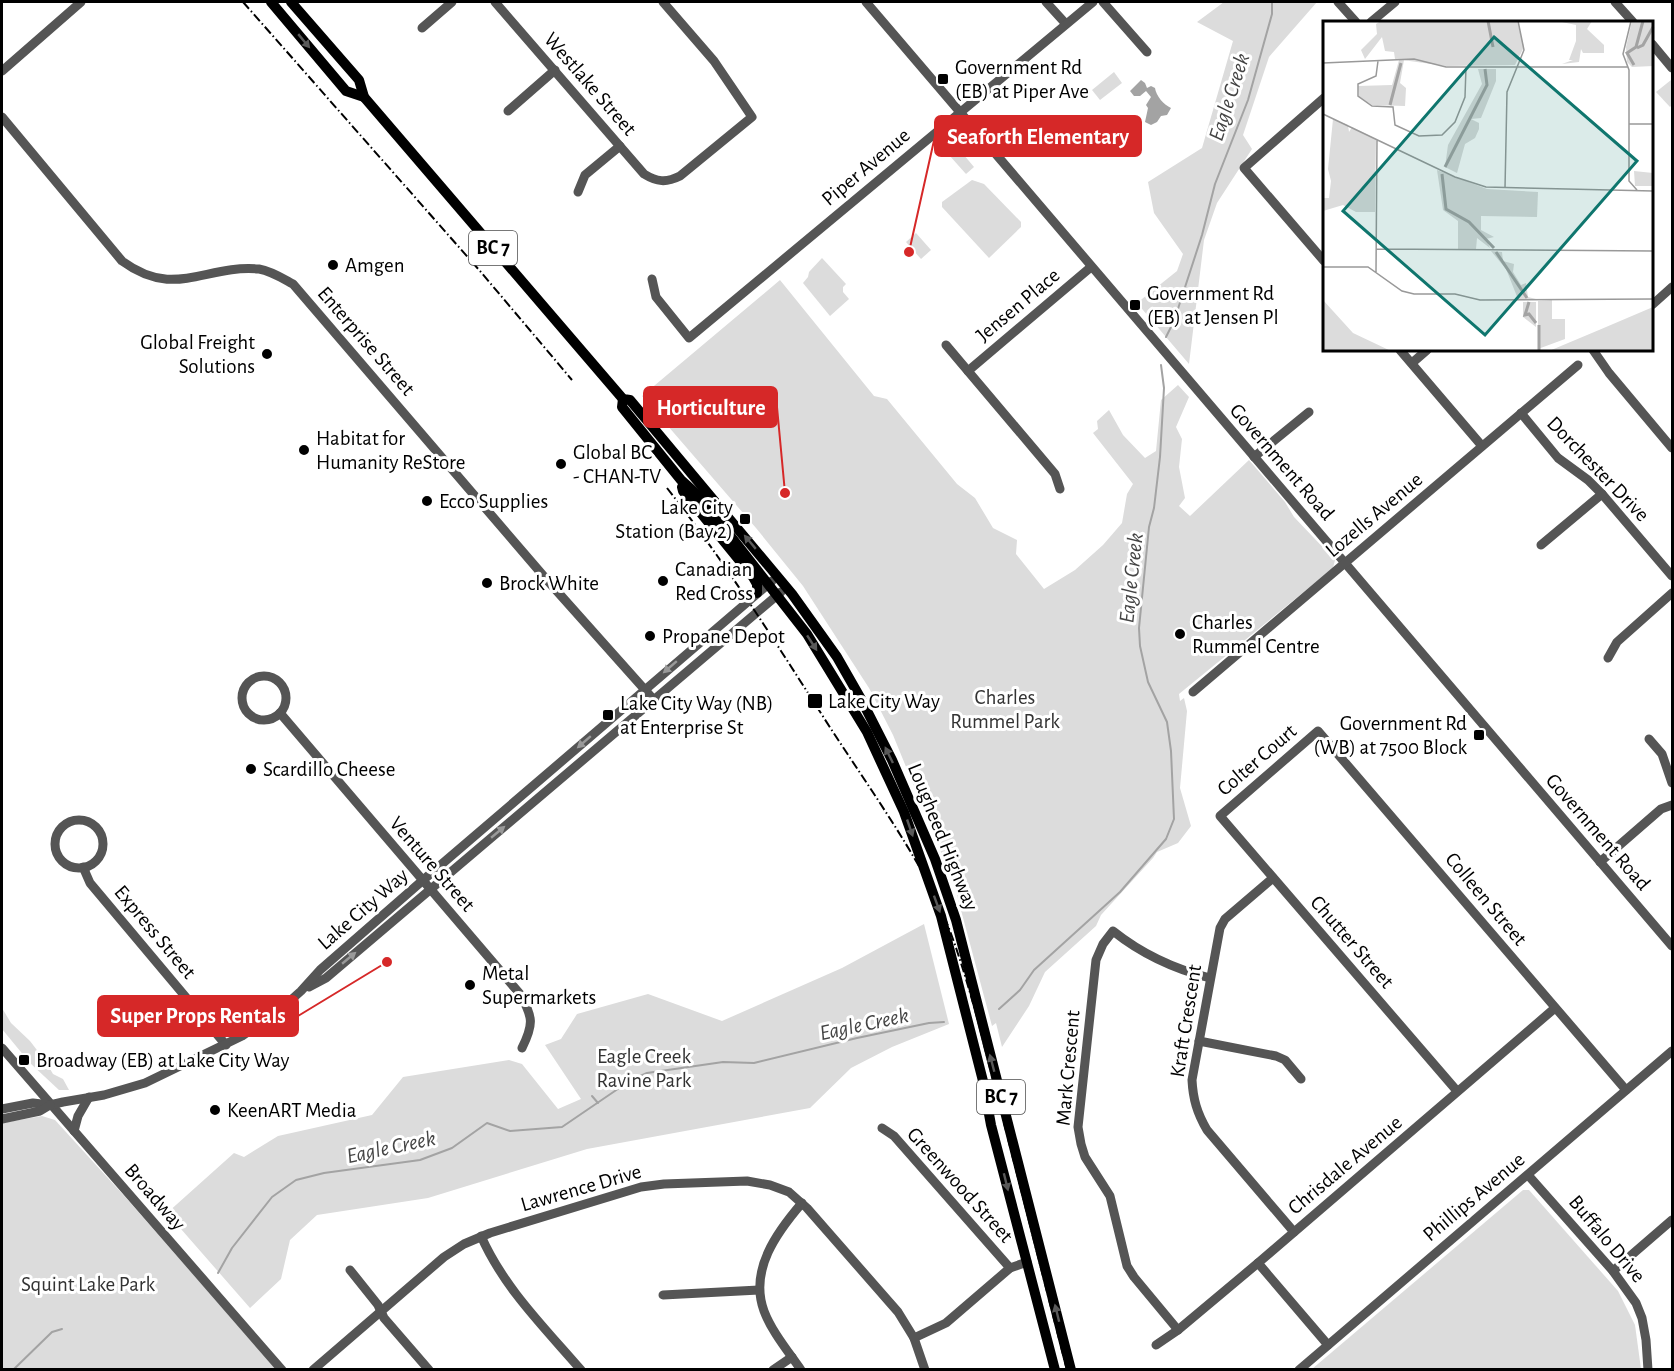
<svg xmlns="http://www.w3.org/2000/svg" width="1674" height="1371" viewBox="0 0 1674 1371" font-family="'Alegreya Sans',sans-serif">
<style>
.green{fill:#dcdcdc}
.water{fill:#a3a3a3}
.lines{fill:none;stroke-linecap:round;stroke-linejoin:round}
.stream{stroke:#a3a3a3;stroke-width:2}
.minor{stroke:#555;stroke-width:9}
.major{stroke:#000;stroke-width:10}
.rail{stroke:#000;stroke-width:2;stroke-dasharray:9 3 1.5 3;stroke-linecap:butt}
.oneway{fill:#595959}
.oneway2{fill:#999}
.poi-dot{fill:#000;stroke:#fff;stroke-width:2}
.labels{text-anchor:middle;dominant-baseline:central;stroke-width:6;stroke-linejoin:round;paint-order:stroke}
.shield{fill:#fff;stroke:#4c4c4c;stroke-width:1.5}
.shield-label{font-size:20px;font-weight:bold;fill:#000}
.poi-label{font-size:21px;fill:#000;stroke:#fff;text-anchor:start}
.street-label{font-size:21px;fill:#000;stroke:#fff}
.park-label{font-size:21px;fill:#333;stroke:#fff}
.water-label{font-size:22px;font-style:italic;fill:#444;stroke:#fff}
.inset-river{fill:none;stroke:#a3a3a3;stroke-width:3}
.inset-road{fill:none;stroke:#999;stroke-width:1.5}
.view{fill:#0f766e;fill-opacity:0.15;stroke:#0f766e;stroke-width:3}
.inset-edge{fill:none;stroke:#000;stroke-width:3}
.leader{fill:none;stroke:#d62828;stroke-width:2}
.callout-dot{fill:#d62828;stroke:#fff;stroke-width:2}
.callout{fill:#d62828;stroke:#d62828;stroke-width:2}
.callout-label{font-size:22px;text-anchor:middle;font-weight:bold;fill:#fff}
</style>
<rect width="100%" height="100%" fill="#fff"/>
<g class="green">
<polygon points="1224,2 1317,2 1269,57 1243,135 1252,149 1217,203 1204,240 1189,364 1137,303 1177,271 1183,254 1154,213 1148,182 1202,148 1233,41 1197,22"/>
<polygon points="1114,72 1122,83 1100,100 1092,90"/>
<polygon points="1671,80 1672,82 1672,105 1670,107 1656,92"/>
<polygon points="958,148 974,167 966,174 949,155"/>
<polygon points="972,180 984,184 1021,222 1021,227 989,258 942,207 942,202"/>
<polygon points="916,233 931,250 921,259 906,242"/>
<polygon points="822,258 846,284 843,287 843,292 849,299 830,316 803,283 808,277 809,272"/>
<polygon points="780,280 874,396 887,399 957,484 975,498 993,528 1017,540 1016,554 1044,589 1075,570 1103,545 1122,523 1127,494 1133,484 1093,433 1098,429 1097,421 1109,410 1123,435 1145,458 1156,451 1161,400 1178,385 1189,397 1176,427 1182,439 1179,467 1185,498 1179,506 1190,516 1249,460 1285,502 1294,517 1335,560 1333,568 1179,694 1180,701 1184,698 1187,711 1180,788 1191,826 1178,843 1157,852 1153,858 1101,915 1096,926 1045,972 1029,1006 1002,1047 996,1023 992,1026 954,884 893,735 869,688 803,586 756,528 642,396"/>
<polygon points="924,924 949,1024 892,1047 851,1068 810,1108 587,1149 428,1198 317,1215 290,1240 281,1279 250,1308 167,1213 234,1153 244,1157 278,1136 372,1115 403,1077 509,1060 522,1064 558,1109 581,1099 545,1045 561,1039 577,1014 648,994 722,1021 842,968"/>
<polygon points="2,1008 11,1023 30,1041 46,1062 53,1074 63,1079 69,1090 59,1090 30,1063 2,1029"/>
<polygon points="42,1116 55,1120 127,1199 276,1369 2,1370 2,1123"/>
<polygon points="1523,1190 1529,1190 1618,1291 1635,1325 1641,1369 1312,1369"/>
</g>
<path class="water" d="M1141 80 1145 83 1147 88 1151 86 1155 88C1156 96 1164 105 1171 108L1167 115 1161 116 1157 122 1151 125 1145 122 1148 108 1146 105 1151 97 1146 91 1140 96H1134L1130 91Z"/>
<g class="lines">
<g class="stream">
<polyline points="1166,337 1174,321 1202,235 1215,184 1248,100 1272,14 1272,2"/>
<polyline points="999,1009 1020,990 1034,970 1120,892 1166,839 1174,819 1171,751 1167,722 1148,682 1140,646 1139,628 1149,527 1154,508 1160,457 1164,388 1161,365"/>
<polyline points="592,1096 598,1103"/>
<polyline points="218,1273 232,1248 272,1197 296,1180 324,1173 420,1160 452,1148 487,1123 510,1131 562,1127 631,1080 647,1073 723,1062 754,1063 857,1038 929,1023 944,1022"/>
<polyline points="13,1370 52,1332 62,1329"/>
</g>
<g class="minor">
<path d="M495 2 644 174C657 182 666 183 680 176L752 117 714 61 663 2"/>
<polyline points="866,2 1672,946"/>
<polyline points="1046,2 1066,24"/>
<polyline points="1103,2 1147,52"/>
<polyline points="1338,2 1356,22"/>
<polyline points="1615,2 1633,22"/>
<polyline points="1371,22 1395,2"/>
<polyline points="422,28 452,2"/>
<polyline points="1652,44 1672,68"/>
<polyline points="2,71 81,2"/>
<polyline points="1324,98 1244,168 1324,261"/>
<polyline points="508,111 555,70"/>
<path d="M2 117 122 261C175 300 205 264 259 269 271 271 282 278 293 284L547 580 654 700"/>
<polyline points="578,192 585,175 620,146"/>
<polyline points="652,279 656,297 689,338 1093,2"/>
<polyline points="1652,305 1672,287"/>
<polyline points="946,345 1055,474 1060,489"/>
<polyline points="1400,350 1482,446"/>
<polyline points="1593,350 1609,373 1672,448"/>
<polyline points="1412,363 1427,350"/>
<polyline points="968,371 1091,267"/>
<polyline points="1521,413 1558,458 1588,480 1602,494 1672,576"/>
<polyline points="1254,457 1309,412"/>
<polyline points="1541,545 1602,494"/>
<polyline points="1608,658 1617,642 1672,593"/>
<circle cx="264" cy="698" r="22"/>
<polyline points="1193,692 1578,365"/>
<path d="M280 713 520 994C533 1017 534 1024 522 1048"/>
<polyline points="1649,739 1662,754 1672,783"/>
<circle cx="79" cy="844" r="24"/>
<polyline points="1600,862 1661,809 1672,805"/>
<polyline points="83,867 90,883 226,1045"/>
<path d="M1273 878 1225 919 1220 928 1192 1080C1193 1099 1197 1113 1207 1130L1294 1232"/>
<polyline points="309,987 326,978 781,592"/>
<polyline points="1199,1041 1276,1056 1285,1060 1301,1079"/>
<polyline points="2,1048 282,1370"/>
<polyline points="1457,1091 1220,816 1318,731 1626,1090"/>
<polyline points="2,1109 33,1103 50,1105 63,1102 104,1095 145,1083 242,1036 282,1008 301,991 320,970 422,881 772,581"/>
<polyline points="2,1119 40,1111 50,1105"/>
<polyline points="882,1128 894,1136 1010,1268"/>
<polyline points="74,1131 78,1116 89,1097"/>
<polyline points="1528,1175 1613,1271 1636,1303 1642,1318 1646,1340 1648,1370"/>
<path d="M481 1236C504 1288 544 1327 581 1370"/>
<polyline points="1258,1263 1328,1345"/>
<polyline points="350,1270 378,1305 384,1318 429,1370"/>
<polyline points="1613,1271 1672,1220"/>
<polyline points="663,1295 759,1290"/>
<path d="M1178 1330 1134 1277 1127 1266 1110 1196 1085 1157 1081 1144 1078 1127 1096 960 1103 944 1113 931C1143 955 1174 969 1210 978"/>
<polyline points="914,1338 946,1323 1010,1268 1027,1262"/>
<polyline points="1156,1345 1178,1330 1258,1263 1555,1008"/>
<polyline points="313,1370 444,1257 464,1244 490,1233 641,1187 664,1184 747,1181 770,1185 789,1192 807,1208 898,1312 914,1338 925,1370"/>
<polyline points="773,1370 792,1357"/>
<path d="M801 1370C788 1351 772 1332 764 1311 749 1270 777 1232 802 1203"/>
<polyline points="1299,1370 1672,1051"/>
</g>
<g class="major">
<polyline points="271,2 346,91 364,97"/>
<polyline points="291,2 359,80 364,97 623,399 630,400 792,594 837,657 861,699 892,760 935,859 956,920 1071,1370"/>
<polyline points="623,399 622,407 681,480 700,497 807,634 867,732 904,812 941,916 983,1081 991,1125 1055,1370"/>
<polyline points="682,487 683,491 753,577 757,584 757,593"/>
</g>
<g class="rail">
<polyline points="243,2 480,271 572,380"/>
<path d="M667 488C725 562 774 640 824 718 861 776 902 832 933 892 953 932 965 975 977 1017L1067 1370"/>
</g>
</g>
<defs><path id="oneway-solid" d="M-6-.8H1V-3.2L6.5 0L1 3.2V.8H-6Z" transform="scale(1.5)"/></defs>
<g class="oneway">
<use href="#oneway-solid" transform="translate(304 41) rotate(50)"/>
<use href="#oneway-solid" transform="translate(750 542) rotate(-130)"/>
<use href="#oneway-solid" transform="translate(812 643) rotate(57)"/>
<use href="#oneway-solid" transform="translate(889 755) rotate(-116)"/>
<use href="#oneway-solid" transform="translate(910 828) rotate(71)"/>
<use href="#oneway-solid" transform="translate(937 904) rotate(70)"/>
<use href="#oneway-solid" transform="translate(992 1063) rotate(-105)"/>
<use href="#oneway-solid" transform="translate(1006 1182) rotate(76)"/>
<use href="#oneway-solid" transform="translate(1057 1313) rotate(-104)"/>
</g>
<g class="oneway2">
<use href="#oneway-solid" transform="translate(670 667) rotate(139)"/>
<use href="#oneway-solid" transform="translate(584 742) rotate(139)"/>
<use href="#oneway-solid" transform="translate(498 832) rotate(-40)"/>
<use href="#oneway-solid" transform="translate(349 958) rotate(-40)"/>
</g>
<g class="poi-dot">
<rect x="937" y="73" width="12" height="12" rx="3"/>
<circle cx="333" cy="265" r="6"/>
<rect x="1129" y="299" width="12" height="12" rx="3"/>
<circle cx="267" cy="354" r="6"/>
<circle cx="304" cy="450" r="6"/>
<circle cx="561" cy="464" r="6"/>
<circle cx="427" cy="501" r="6"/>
<rect x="739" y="513" width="12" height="12" rx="3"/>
<circle cx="663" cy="581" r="6"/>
<circle cx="487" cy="583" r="6"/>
<circle cx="1180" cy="634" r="6"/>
<circle cx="650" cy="636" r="6"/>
<rect x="807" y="693" width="16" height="16" rx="3"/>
<rect x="602" y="709" width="12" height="12" rx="3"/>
<rect x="1473" y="729" width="12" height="12" rx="3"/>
<circle cx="251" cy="769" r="6"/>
<circle cx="470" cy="985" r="6"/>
<rect x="18" y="1054" width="12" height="12" rx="3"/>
<circle cx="215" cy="1110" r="6"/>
</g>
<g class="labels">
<g class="shield">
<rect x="469" y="231" width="48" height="34" rx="4.5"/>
<rect x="977" y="1080" width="48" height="34" rx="4.5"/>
</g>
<g class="shield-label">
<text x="493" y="248">BC 7</text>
<text x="1001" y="1097">BC 7</text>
</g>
<g class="poi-label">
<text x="955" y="67">Government Rd<tspan x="955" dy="24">(EB) at Piper Ave</tspan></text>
<text x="345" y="265">Amgen</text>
<text x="1147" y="293">Government Rd<tspan x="1147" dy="24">(EB) at Jensen Pl</tspan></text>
<text x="255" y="342" text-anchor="end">Global Freight<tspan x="255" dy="24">Solutions</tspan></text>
<text x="316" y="438">Habitat for<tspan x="316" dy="24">Humanity ReStore</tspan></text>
<text x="573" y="452">Global BC<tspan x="573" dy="24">- CHAN-TV</tspan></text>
<text x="439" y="501">Ecco Supplies</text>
<text x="733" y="507" text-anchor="end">Lake City<tspan x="733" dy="24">Station (Bay 2)</tspan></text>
<text x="675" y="569">Canadian<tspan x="675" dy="24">Red Cross</tspan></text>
<text x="499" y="583">Brock White</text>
<text x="1192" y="622">Charles<tspan x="1192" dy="24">Rummel Centre</tspan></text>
<text x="662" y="636">Propane Depot</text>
<text x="828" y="701">Lake City Way</text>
<text x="620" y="703">Lake City Way (NB)<tspan x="620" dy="24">at Enterprise St</tspan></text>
<text x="1467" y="723" text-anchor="end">Government Rd<tspan x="1467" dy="24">(WB) at 7500 Block</tspan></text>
<text x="263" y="769">Scardillo Cheese</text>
<text x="482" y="973">Metal<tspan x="482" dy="24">Supermarkets</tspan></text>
<text x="36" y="1060">Broadway (EB) at Lake City Way</text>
<text x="227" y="1110">KeenART Media</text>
</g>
<g class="street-label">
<text transform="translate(590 84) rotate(49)">Westlake Street</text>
<text transform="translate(866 167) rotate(-40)">Piper Avenue</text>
<text transform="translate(1018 305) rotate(-40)">Jensen Place</text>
<text transform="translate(366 341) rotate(49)">Enterprise Street</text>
<text transform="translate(1282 462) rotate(49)">Government Road</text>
<text transform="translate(1598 469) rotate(46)">Dorchester Drive</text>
<text transform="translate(1374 515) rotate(-40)">Lozells Avenue</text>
<text transform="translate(1257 760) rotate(-41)">Colter Court</text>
<text transform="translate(1598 832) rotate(49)">Government Road</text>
<text transform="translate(943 837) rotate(68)">Lougheed Highway</text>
<text transform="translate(432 864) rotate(49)">Venture Street</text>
<text transform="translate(1486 899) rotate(50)">Colleen Street</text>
<text transform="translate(363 909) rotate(-41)">Lake City Way</text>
<text transform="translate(155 932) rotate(50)">Express Street</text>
<text transform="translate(1352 942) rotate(49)">Chutter Street</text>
<text transform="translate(1186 1021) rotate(-81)">Kraft Crescent</text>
<text transform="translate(1068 1068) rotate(-85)">Mark Crescent</text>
<text transform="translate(1345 1165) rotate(-40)">Chrisdale Avenue</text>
<text transform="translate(960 1185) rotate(48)">Greenwood Street</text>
<text transform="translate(581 1188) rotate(-16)">Lawrence Drive</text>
<text transform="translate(155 1197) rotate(49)">Broadway</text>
<text transform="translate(1474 1197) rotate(-40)">Phillips Avenue</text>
<text transform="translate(1607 1239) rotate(50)">Buffalo Drive</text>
</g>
<g class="park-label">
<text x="1005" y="697">Charles<tspan x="1005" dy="24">Rummel Park</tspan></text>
<text x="644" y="1056">Eagle Creek<tspan x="644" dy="24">Ravine Park</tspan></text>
<text x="88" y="1284">Squint Lake Park</text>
</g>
<g class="water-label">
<text transform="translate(1229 97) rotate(-72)">Eagle Creek</text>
<text transform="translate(1131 578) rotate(-84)">Eagle Creek</text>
<text transform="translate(864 1024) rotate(-12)">Eagle Creek</text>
<text transform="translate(391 1147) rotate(-12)">Eagle Creek</text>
</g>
</g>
<g transform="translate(1323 21)">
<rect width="330" height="330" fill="#fff"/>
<path d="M58 0H194L201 26 192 44 123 45 72 38 71 31 62 30 59 16 42 38 38 29 54 13 53 3ZM234 0H269L264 8 281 24V32H260L258 28 256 41 239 43 250 39H246L253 20V4ZM309 0H330V45L309 46 304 41 303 26ZM76 39H81L77 62 83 67 82 85 49 84 36 76 35 65 69 64ZM155 48H173V60L158 97 148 98 156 102V108L152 117 142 123 134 152 122 146 125 124 159 63ZM10 98 25 104 26 111 29 106 53 118 52 191H33L20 184 0 190V177H6L8 160 5 148ZM114 149 164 168 215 171 214 196 158 195V209L171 216 163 218 167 227 154 217 153 228H135V200L120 189ZM311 150 330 152V165H312ZM168 230 179 231 180 240 191 243 190 251 198 264 203 262 205 276 213 278H195L183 248ZM0 279 30 312 68 330H0ZM229 279V298H242V318L215 328V280ZM200 281H213V306L200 296ZM330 286V330H226L276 309Z" fill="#dcdcdc"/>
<path class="inset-river" d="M165 0 170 26M314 27 320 24 330 6M311 44 304 32 313 26 320 0M67 84 78 42M122 146 164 64 162 48M119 153 123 188 146 201 171 227M173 231 204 277M206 281 202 294 206 293 213 302M216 330V304"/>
<path class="inset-road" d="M308 0 300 33 306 49V160L314 169M55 40 53 55 35 63V75L49 85 70 86 72 104 96 115 119 114 132 101 142 76 143 46M0 42 91 38 123 46H305M0 93 132 156 163 166 330 170M306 103H330M182 167 184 71 201 29 195 0M53 228 330 230M0 246H45L79 270 91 273H132L157 279 330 278M53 251 54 119"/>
<path class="view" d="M171 16 314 140 162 314 20 190Z"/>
<rect width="330" height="330" class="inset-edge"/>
</g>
<path class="leader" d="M909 252L935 136M785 493L777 407M387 962L298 1016"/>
<g class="callout-dot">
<circle cx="909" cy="252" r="6"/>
<circle cx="785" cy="493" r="6"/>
<circle cx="387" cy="962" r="6"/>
</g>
<g class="callout">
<rect x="935" y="116" width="206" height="40" rx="6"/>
<rect x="644" y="387" width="133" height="40" rx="6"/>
<rect x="98" y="996" width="200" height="40" rx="6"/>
</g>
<g class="callout-label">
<text x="1038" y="144">Seaforth Elementary</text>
<text x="711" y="415">Horticulture</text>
<text x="198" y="1023">Super Props Rentals</text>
</g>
<rect width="1674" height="1371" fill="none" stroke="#000000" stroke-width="6"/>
</svg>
